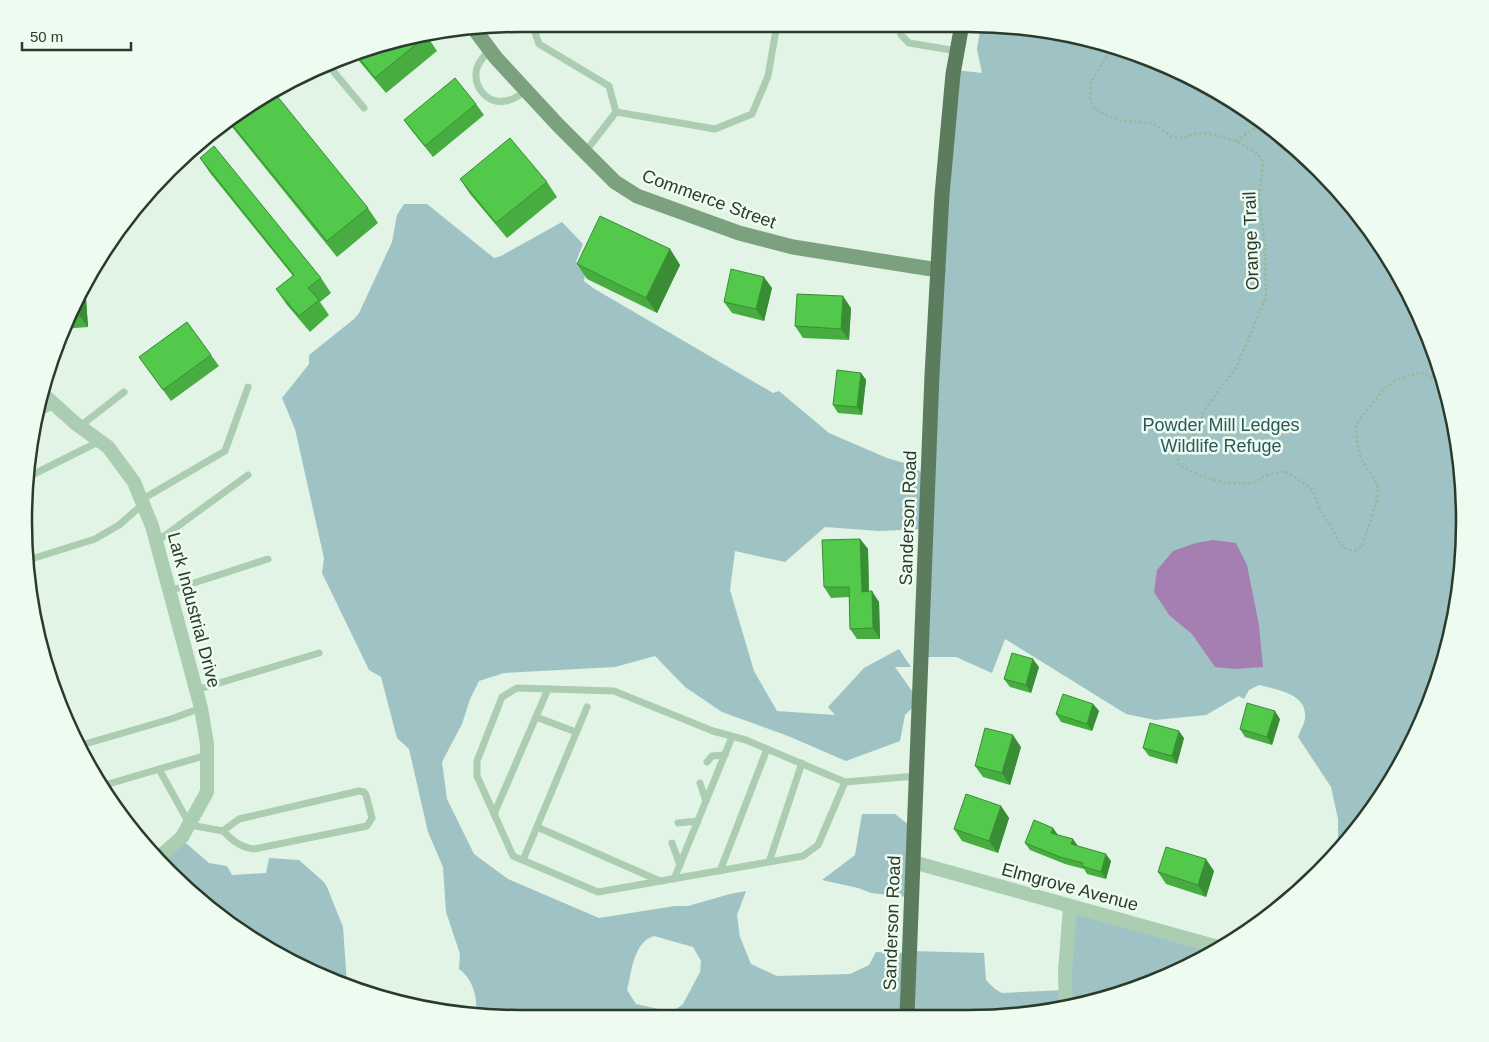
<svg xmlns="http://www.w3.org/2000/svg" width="1489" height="1042" viewBox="0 0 1489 1042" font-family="Arial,sans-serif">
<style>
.green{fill:#9fc3c4;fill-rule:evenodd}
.water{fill:#a57eb2}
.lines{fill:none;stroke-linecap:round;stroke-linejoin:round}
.path{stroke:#95b99a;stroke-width:2.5;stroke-dasharray:2.5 2.5;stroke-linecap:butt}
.lane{stroke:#abcdb1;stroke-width:7}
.street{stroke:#abcdb1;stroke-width:14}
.secondary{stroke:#7ca17f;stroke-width:15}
.primary{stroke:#5c7d5d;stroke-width:15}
.wall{fill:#47ad40}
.shaded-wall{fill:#398d34}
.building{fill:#52c94a;stroke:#398d34}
.labels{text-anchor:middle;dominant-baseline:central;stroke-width:5;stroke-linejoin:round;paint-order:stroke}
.street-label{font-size:18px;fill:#2b3b2b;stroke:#eefbf1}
.park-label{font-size:18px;fill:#2d575a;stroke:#eefbf1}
.rim{fill:none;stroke:#2b3b2b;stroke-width:2.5}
</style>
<rect width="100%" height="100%" fill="#e1f4e5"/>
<g class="green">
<path d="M981 25 1065 33 1158 61 1217 91 1271 127 1342 193 1398 272 1439 361 1461 456 1464 553 1448 649 1414 741 1363 823 1338 849V819L1331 787 1298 737C1300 731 1304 725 1305 719 1308 693 1277 690 1259 685L1249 690 1244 699 1239 696 1206 715 1155 720 1126 714 1005 639 992 673 956 657H923L925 529 879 531 825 527 785 562 735 551 730 590 754 671 777 711 835 715 828 707 864 668 899 649 911 667H895L919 701 905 715 900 741 846 761 788 736 722 712 685 687 655 656 615 667 504 673 479 681 470 699 462 724 442 762 447 799 474 854 508 879 599 918 675 906H688L730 894 746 891 737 915 740 937 751 964 777 976 850 974 869 965 876 952 905 953 912 951 984 953 986 980 995 989 1002 993 1065 990 1070 907 1219 946 1188 967 1097 1001 1033 1014 489 1017 476 1015C478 998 473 979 459 969L460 954 446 912 443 867 428 832 409 749 397 738 381 677 369 670 322 573 324 558 295 429 282 398 309 364V355L354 319 359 313 392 242 397 215 404 204H427L494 258 501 256 562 222 583 244 576 262 586 269 584 281 593 288 773 393 779 391 829 433 887 458 911 465 928 477 955 70 982 73 977 49ZM654 936 693 947 701 961 700 972 683 1004 672 1012 636 1004 627 990C632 972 633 942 654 936Z"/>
<polygon points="862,814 895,814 914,829 908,897 871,893 858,888 822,880 855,855"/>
<polygon points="180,838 209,863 227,866 232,875 266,873 269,858 299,860 324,882 327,887 343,927 347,984 301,967 219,916 156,858"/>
</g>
<polygon class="water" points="1213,540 1236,543 1247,565 1259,625 1263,667 1234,669 1215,667 1192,634 1169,615 1154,592 1157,570 1173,551 1196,543"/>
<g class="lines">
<g class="path">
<path d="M1112 48 1091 82 1090 97 1093 107 1105 115 1123 121 1152 123 1173 137 1183 138 1197 133 1212 134 1236 141 1258 154 1263 162 1259 197 1265 247 1266 297 1237 366 1204 410 1201 425 1179 453 1177 463C1198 478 1229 487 1255 482 1259 481 1262 477 1265 476 1271 473 1278 473 1284 471L1306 484 1313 491 1322 514 1328 521 1340 544 1348 550H1358L1362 546C1366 533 1378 503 1378 490 1377 480 1368 471 1363 462 1357 450 1357 438 1356 424L1383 390 1396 380 1420 372 1444 383"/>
<polyline points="1236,141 1264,122"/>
</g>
<g class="lane">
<polyline points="532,24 539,44 609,86 616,112"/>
<polyline points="899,24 901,35 909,43 957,51"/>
<path d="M489 50C484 57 476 64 476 73 475 90 489 104 505 101 513 100 520 95 526 91"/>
<polyline points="328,65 364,108"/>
<polyline points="585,152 616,112 715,129 752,114 768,76 777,24"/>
<polyline points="40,412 54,405"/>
<polyline points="79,427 124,392"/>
<polyline points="28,477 100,441"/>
<polyline points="141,500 225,451 248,387"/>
<polyline points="156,542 248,475"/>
<polyline points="28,560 95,539 119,525 143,504"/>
<polyline points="169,591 268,559"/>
<polyline points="196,690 319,653"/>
<polyline points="536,717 576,732"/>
<polyline points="78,746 171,719 201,708"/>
<polyline points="707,762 712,756 725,755"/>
<path d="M159 769 190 825 223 831 239 819 359 791 364 792 366 795 372 818 367 826 254 849C240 847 233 841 223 831"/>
<polyline points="845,782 818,845 803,856 598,892 513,856 477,776 477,761 502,697 517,688 614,691 713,731 746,740 767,749 845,782 916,776"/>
<polyline points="700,783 706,801"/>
<polyline points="105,785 207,755"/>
<polyline points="494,814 548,689"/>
<polyline points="678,823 698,821"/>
<polyline points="537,827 660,881"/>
<polyline points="672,843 680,865"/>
<polyline points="523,860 587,707"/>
<polyline points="769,862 802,763"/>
<polyline points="720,871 767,749"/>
<polyline points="674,879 732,737"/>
</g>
<g class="street">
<polyline points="44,395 75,423 108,447 134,482 152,526 201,708 207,744 207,792 182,837 157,859"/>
<polyline points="913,862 1218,947"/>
<polyline points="1066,1007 1065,971 1070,907"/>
</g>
<polyline class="secondary" points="475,30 496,58 558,125 615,182 637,196 739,233 793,247 938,270"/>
<polyline class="primary" points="907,1015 932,375 942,195 953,74 962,24"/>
</g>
<g class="wall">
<polygon points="427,36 437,51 386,93 354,55 392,41"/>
<polygon points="476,104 484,115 433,157 412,131 404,120"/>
<polygon points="245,107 368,208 378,223 337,257 228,122"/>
<polygon points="200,158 321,278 331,293 320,302 329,315 310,332 287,305 276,289 293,276 210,173"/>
<polygon points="460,179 547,182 557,197 507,238 470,194"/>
<polygon points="670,249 680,265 657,313 587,279 577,264"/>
<polygon points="85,284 88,327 62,329"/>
<polygon points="772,288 764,321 732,313 724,302"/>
<polygon points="851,308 849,340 803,338 795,326"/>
<polygon points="187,322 219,366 171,401 139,357"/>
<polygon points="861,373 866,380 862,415 838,413 833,405"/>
<polygon points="860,539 868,549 869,591 879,602 880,639 857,639 850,629 849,597 831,598 824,587"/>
<polygon points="1039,667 1031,693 1010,687 1004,679"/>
<polygon points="1093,704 1099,711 1092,731 1061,722 1056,714"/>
<polygon points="1280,719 1272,745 1245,737 1240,729"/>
<polygon points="1184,738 1177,764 1149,756 1143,748"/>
<polygon points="1021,747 1010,785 983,777 975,766"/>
<polygon points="1001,806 1009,818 998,853 962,841 954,829"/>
<polygon points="1053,828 1057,835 1077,846 1111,861 1106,879 1087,874 1084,869 1065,864 1030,850 1025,843"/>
<polygon points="1214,871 1206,897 1166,884 1158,872"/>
</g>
<g class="shaded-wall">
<polygon points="670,249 680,265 657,313 646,298"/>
<polygon points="764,277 772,288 764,321 756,309"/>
<polygon points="85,284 88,327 80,316 79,296"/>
<polygon points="843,296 851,308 849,340 841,329"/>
<polygon points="861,373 866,380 862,415 857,407"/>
<polygon points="860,539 868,549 869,602 862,592"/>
<polygon points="872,591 879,602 880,639 873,628"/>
<polygon points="1033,659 1039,667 1031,693 1026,685"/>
<polygon points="1093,704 1099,711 1092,731 1087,724"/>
<polygon points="1275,711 1280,719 1272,745 1267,737"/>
<polygon points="1179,731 1184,738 1177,764 1172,756"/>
<polygon points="1013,735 1021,747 1010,785 1002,773"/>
<polygon points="1001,806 1009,818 998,853 989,841"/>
<polygon points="1053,828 1058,835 1051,833"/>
<polygon points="1073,839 1078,846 1071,844"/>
<polygon points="1106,854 1111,861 1106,879 1101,872"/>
<polygon points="1206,859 1214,871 1206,897 1198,885"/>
</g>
<g class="building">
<polygon points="426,36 375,78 356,54 392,41"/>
<polygon points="455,78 476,104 425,146 404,120"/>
<polygon points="273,91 368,208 327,241 229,121 245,107"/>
<polygon points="510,138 547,182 496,223 460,179"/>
<polygon points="214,146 321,278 308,288 319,300 299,316 276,289 294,275 200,158"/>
<polygon points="600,216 670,249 646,298 577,264"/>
<polygon points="731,269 764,277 756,309 724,302"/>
<polygon points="797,294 843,296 841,329 795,326"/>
<polygon points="79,296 80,316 69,316"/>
<polygon points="187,322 211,355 163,390 139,357"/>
<polygon points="837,370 861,373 857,407 833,405"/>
<polygon points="860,539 862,592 872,591 873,628 850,629 849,587 824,587 822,540"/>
<polygon points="1012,653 1033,659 1026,685 1004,679"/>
<polygon points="1063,694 1093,704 1087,724 1056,714"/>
<polygon points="1247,703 1275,711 1267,737 1240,729"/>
<polygon points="1150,723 1179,731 1172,756 1143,748"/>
<polygon points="985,728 1013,735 1002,773 975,766"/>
<polygon points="966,794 1001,806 989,841 954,829"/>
<polygon points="1034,820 1053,828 1051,833 1073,839 1071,844 1106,854 1101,872 1082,866 1083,863 1060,857 1025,843"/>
<polygon points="1166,847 1206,859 1198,885 1158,872"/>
</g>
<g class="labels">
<g class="street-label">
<text transform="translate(709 199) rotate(20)">Commerce Street</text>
<text transform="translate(1251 241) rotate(-92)">Orange Trail</text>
<text transform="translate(908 518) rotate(-88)">Sanderson Road</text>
<text transform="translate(194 610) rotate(75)">Lark Industrial Drive</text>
<text transform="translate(1070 887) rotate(15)">Elmgrove Avenue</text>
<text transform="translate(892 923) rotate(-88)">Sanderson Road</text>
</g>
<g class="park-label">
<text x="1221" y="425">Powder Mill Ledges<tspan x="1221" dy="21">Wildlife Refuge</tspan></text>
</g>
</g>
<path d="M0 0H1489V1042H0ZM520 32H968A488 488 0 0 1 1456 520V522A488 488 0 0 1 968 1010H520A488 488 0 0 1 32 522V520A488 488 0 0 1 520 32Z" fill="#eefbf1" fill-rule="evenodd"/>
<path class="rim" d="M520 32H968A488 488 0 0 1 1456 520V522A488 488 0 0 1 968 1010H520A488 488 0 0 1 32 522V520A488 488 0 0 1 520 32Z"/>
<path d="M22 42v8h109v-8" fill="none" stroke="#2b3b2b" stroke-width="2.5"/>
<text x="30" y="42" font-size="15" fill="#2b3b2b" stroke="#eefbf1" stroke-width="4" paint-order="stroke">50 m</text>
</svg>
